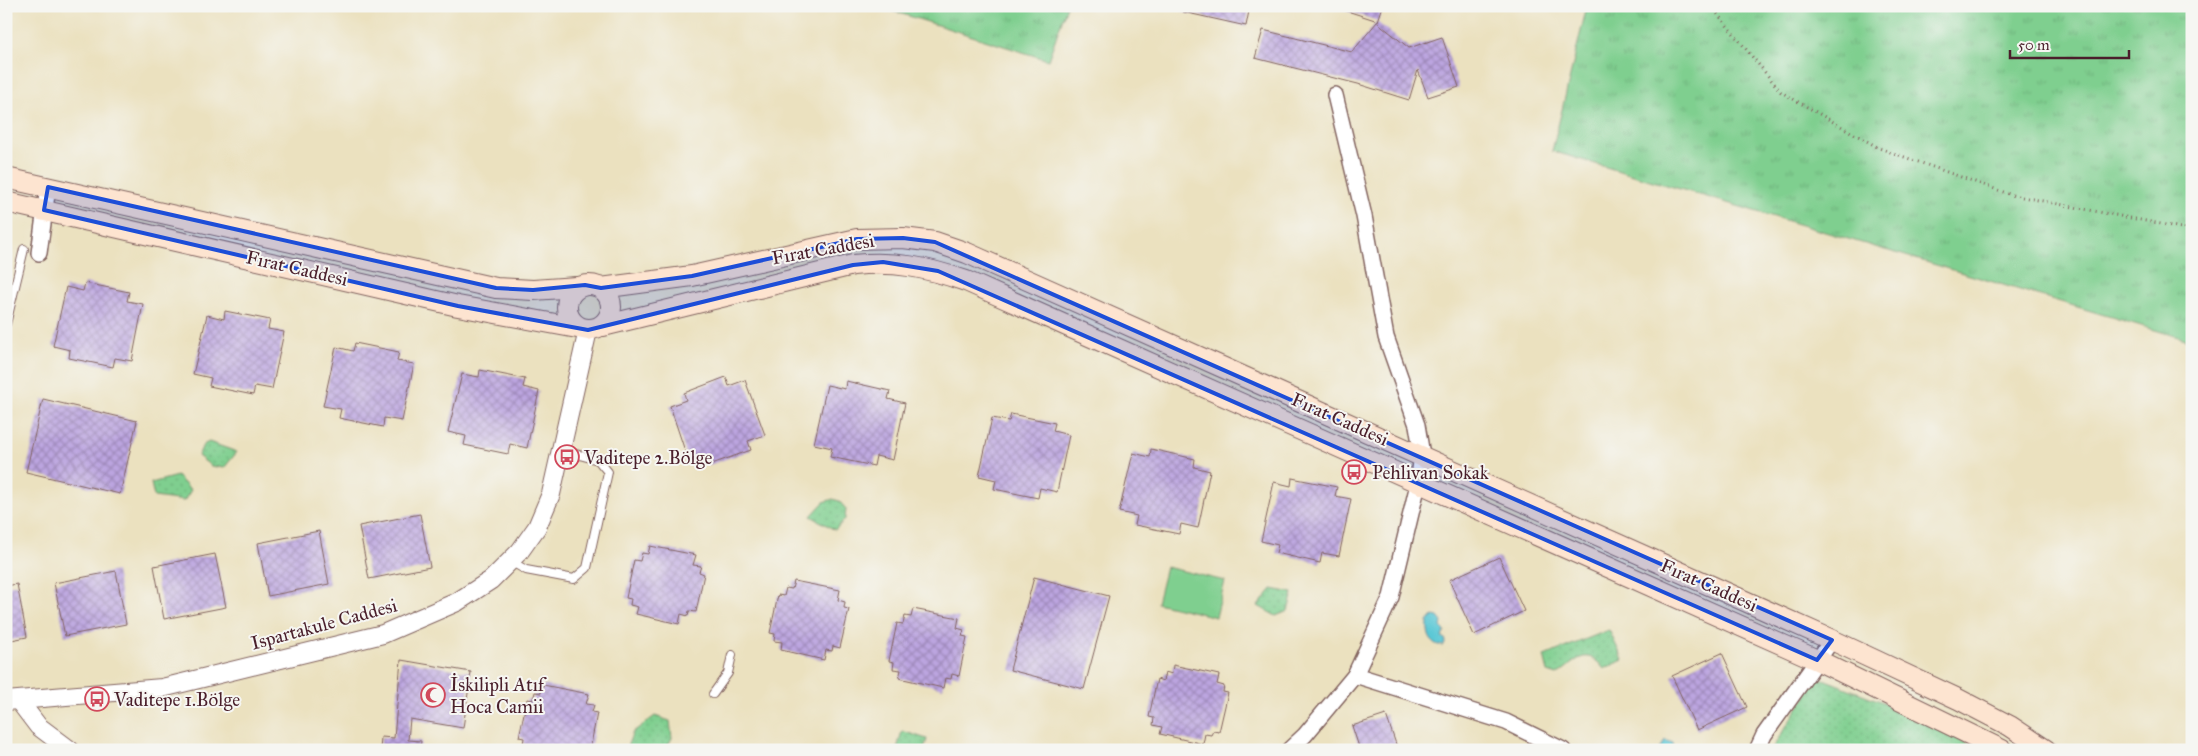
<svg xmlns="http://www.w3.org/2000/svg" width="2198" height="756" viewBox="0 0 2198 756" font-family="'IM FELL Great Primer',serif">
<style>
.grass{fill:url(#grass-tufts);stroke:#64775d}
.park{fill:url(#park-dots);stroke:#64775d}
.pitch{fill:#7fcf8f;stroke:#64775d}
.water{fill:#5cc8d5;stroke:#537480}
.building{fill:url(#building-cross-hatch)}
.lines{fill:none;stroke-linecap:round;stroke-linejoin:round}
.service-casing{stroke:#82635f;stroke-width:10}
.minor-casing{stroke:#82635f;stroke-width:18}
.tertiary-casing{stroke:#82635f;stroke-width:20}
.secondary-casing{stroke:#82635f;stroke-width:22}
.path{stroke:#82635f;stroke-width:3;stroke-dasharray:1 4;stroke-linecap:butt}
.service{stroke:#fff;stroke-width:8}
.minor{stroke:#fff;stroke-width:15}
.tertiary{stroke:#fff;stroke-width:18}
.secondary{stroke:#fde4d0;stroke-width:20}
.marked{fill:#1d4ed8;fill-opacity:0.2;stroke:#1d4ed8;stroke-width:4;stroke-linejoin:round}
.labels{text-anchor:middle;dominant-baseline:central;stroke-width:4;stroke-linejoin:round;paint-order:stroke}
.street-label{font-size:19px;fill:#4a1f2b;stroke:#f6f6f2}
.poi-label{font-size:19px;fill:#4a1f2b;stroke:#f6f6f2;text-anchor:start}
</style>
<defs>
<pattern id="grass-tufts" width="24" height="20" patternUnits="userSpaceOnUse" patternTransform="scale(1.25)"><rect width="24" height="20" fill="#7fcf8f"/><path d="M3 7l-1-3M5 7V3M7 7l1-3M15 17l-1-3M17 17v-4M19 17l1-3" fill="none" stroke="#6fb17c"/></pattern>
<pattern id="park-dots" width="8" height="8" patternUnits="userSpaceOnUse" patternTransform="scale(1.25)"><rect width="8" height="8" fill="#7fcf8f"/><path d="M2 2h.1M6 6h.1" fill="none" stroke="#6fb17c" stroke-width="1.8" stroke-linecap="round"/></pattern>
<pattern id="building-cross-hatch" width="8" height="8" patternUnits="userSpaceOnUse" patternTransform="scale(1.25)"><rect width="8" height="8" fill="#bca5e0"/><path d="M0 0l8 8M0 8l8-8" fill="none" stroke="#9b86b6"/></pattern>
</defs>
<rect width="100%" height="100%" fill="#f6f6f2"/>
<filter id="ink" filterUnits="userSpaceOnUse"><feTurbulence type="fractalNoise" baseFrequency=".02" numOctaves="2"/><feDisplacementMap in="SourceGraphic" scale="10" xChannelSelector="R" yChannelSelector="G"/><feConvolveMatrix kernelMatrix="1 2 1 2 8 2 1 2 1" color-interpolation-filters="sRGB"/></filter>
<filter id="wash" filterUnits="userSpaceOnUse"><feTurbulence type="fractalNoise" baseFrequency=".0096" numOctaves="4" result="noise"/><feDisplacementMap in="SourceGraphic" scale="20" xChannelSelector="R" yChannelSelector="G"/><feGaussianBlur stdDeviation="1.12" result="paint"/><feColorMatrix in="noise" values="0 0 0 0 0 0 0 0 0 0 0 0 0 0 0 0 0 1.4 0 .05"/><feComposite in="paint" operator="in"/></filter>
<g filter="url(#wash)">
<rect width="100%" height="100%" fill="#ebe1bf"/>
<g class="grass">
<polygon points="877,6 1067,6 1048,60"/>
<polygon points="1587,6 2192,6 2192,341 1552,151"/>
</g>
<g class="park">
<polygon points="209,442 237,452 224,468 211,466 198,456 203,445"/>
<polygon points="177,476 191,490 184,501 154,497 151,483"/>
<polygon points="833,499 839,501 846,509 845,519 835,530 811,516 824,502"/>
<polygon points="1272,589 1293,593 1288,611 1276,616 1258,606"/>
<path d="M1609 630 1623 660 1604 669C1585 644 1575 663 1557 675L1548 672 1544 656Z"/>
<polygon points="1818,677 1883,702 1981,750 1771,750"/>
<polygon points="655,716 670,721 672,738 665,750 628,750 627,747 633,732"/>
<polygon points="902,731 927,739 924,750 897,749"/>
</g>
<polygon class="pitch" points="1166,567 1225,581 1216,617 1157,603"/>
<g class="water">
<path d="M1433 616 1438 617 1442 622 1441 627 1445 631 1442 637 1446 640 1444 646C1430 645 1427 635 1428 622Z"/>
<polygon points="1665,740 1673,743 1674,750 1660,750"/>
</g>
<g id="blocks">
<g class="building">
<polygon points="1184,6 1250,6 1246,26 1183,12"/>
<polygon points="1341,6 1383,6 1378,21 1341,9"/>
<polygon points="1377,22 1409,48 1442,37 1459,87 1428,97 1418,70 1409,100 1358,84 1255,58 1263,30 1352,52"/>
<polygon points="85,283 129,292 127,301 143,304 132,361 115,358 113,367 69,358 70,350 53,346 66,287 83,291"/>
<polygon points="225,311 270,320 268,329 284,332 272,389 255,386 253,395 209,386 211,378 193,374 207,315 224,319"/>
<polygon points="355,343 399,352 397,361 414,364 402,421 384,418 383,427 339,418 341,409 323,406 336,347 353,351"/>
<polygon points="480,370 525,379 523,387 539,391 527,448 510,444 508,454 464,445 466,436 448,432 462,374 479,377"/>
<polygon points="726,377 729,386 745,380 765,435 748,441 751,450 709,465 706,457 689,463 670,406 686,400 684,393"/>
<polygon points="846,381 890,391 888,399 905,403 893,460 876,456 874,466 830,457 832,448 814,444 827,385 845,389"/>
<polygon points="43,399 137,421 120,494 26,472"/>
<polygon points="1011,414 1055,423 1053,431 1069,435 1057,492 1040,488 1038,498 994,489 996,480 979,476 992,418 1009,421"/>
<polygon points="1151,449 1195,459 1194,467 1210,471 1198,528 1181,524 1179,534 1135,525 1137,516 1119,512 1133,453 1150,457"/>
<polygon points="1292,478 1337,487 1335,496 1351,499 1339,556 1322,553 1320,563 1276,553 1278,545 1261,541 1274,482 1291,486"/>
<polygon points="420,514 430,567 369,579 359,526"/>
<polygon points="319,531 329,584 268,596 258,543"/>
<polygon points="650,546 696,555 693,565 701,566 699,572 704,574 696,612 689,611 688,616 681,614 679,624 636,614 638,607 630,605 631,599 626,598 634,560 640,561 642,553 648,554"/>
<polygon points="215,554 226,607 164,619 154,566"/>
<polygon points="1499,557 1524,611 1474,635 1449,580"/>
<polygon points="116,571 126,624 65,636 54,583"/>
<polygon points="1034,577 1109,596 1084,689 1010,670"/>
<polygon points="794,581 840,590 838,600 845,602 844,608 849,609 840,648 833,646 832,651 826,650 824,660 781,650 782,642 774,641 775,634 770,633 778,595 784,596 786,588 792,589"/>
<polygon points="17,584 27,637 6,641 6,586"/>
<polygon points="913,609 959,618 957,628 964,630 962,636 967,637 959,676 952,674 951,679 945,678 943,688 899,678 901,670 893,669 894,662 889,661 897,623 903,624 905,616 911,617"/>
<polygon points="1722,653 1747,707 1697,730 1672,676"/>
<polygon points="401,660 471,672 463,728 410,719 408,740 421,741 420,750 380,750 381,737 394,738"/>
<polygon points="1173,665 1219,675 1217,684 1224,686 1223,692 1228,693 1219,732 1213,731 1211,735 1205,734 1203,744 1160,734 1162,727 1153,725 1154,718 1149,717 1157,679 1163,681 1165,672 1172,674"/>
<polygon points="543,685 589,694 586,704 594,705 592,712 597,713 590,750 530,750 531,746 523,744 524,738 519,737 527,699 533,700 535,692 541,693"/>
<polygon points="1386,715 1398,750 1360,750 1352,726"/>
</g>
</g>
</g>
<g filter="url(#ink)">
<use href="#blocks" fill-opacity="0" stroke="#82635f" stroke-width="1"/>
<g class="lines">
<g class="service-casing">
<g id="service">
<polyline points="6,324 24,249"/>
<polyline points="510,561 526,570 574,579 587,568 608,472 598,460 561,450"/>
<polyline points="713,694 728,673 732,655"/>
</g>
</g>
<g class="minor-casing">
<g id="minor">
<polyline points="39,253 48,187"/>
<polyline points="1355,675 1506,722 1563,750"/>
<polyline points="1289,750 1305,735 1355,675 1391,597 1418,484 1422,455 1417,425 1386,337 1364,216 1335,95"/>
<polyline points="1757,750 1764,735 1832,640"/>
</g>
</g>
<g class="tertiary-casing">
<g id="tertiary">
<polyline points="6,701 162,688 383,634 457,602 491,580 520,551 537,527 551,494 588,330"/>
<polyline points="19,701 38,726 70,750"/>
</g>
</g>
<g class="secondary-casing">
<g id="secondary">
<polyline points="6,178 496,288 533,290 577,287"/>
<polyline points="6,202 458,306 588,330"/>
<circle cx="589" cy="307" r="22"/>
<polyline points="601,288 692,276 857,239 903,238 935,242 967,253 1832,640 1958,699 2010,726 2046,750"/>
<path d="M603 326 853 265C896 261 925 267 966 281L1817 660 2002 750"/>
</g>
</g>
<polyline class="path" points="1711,6 1781,92 1879,148 2012,195 2192,230"/>
<use href="#service" class="service"/>
<use href="#minor" class="minor"/>
<use href="#tertiary" class="tertiary"/>
<use href="#secondary" class="secondary"/>
</g>
</g>
<path class="marked" d="M48 187 496 288 533 290 585 285 601 288 692 276 857 239 903 238 935 242 1832 640 1817 660 938 271 883 262 853 265 588 330 458 306 44 210Z"/>
<defs>
<g id="bus-ring" transform="scale(1.25)"><circle r="9.5" fill="#f6f6f2" stroke="#d1495b" stroke-width="1.5"/><path d="M-5-6H5V4H4V6H2V4H-2V6H-4V4H-5ZM-3.5-4V0h7V-4ZM-3.5 1.2v1.5H-2V1.2ZM2 1.2v1.5H3.5V1.2Z" fill="#d1495b"/></g>
<g id="mosque-ring" transform="scale(1.25)"><circle r="9.5" fill="#f6f6f2" stroke="#d1495b" stroke-width="1.5"/><path d="M3.5-4.9A6 6 0 1 0 3.5 4.9A5 5 0 1 1 3.5-4.9Z" fill="#d1495b"/></g>
</defs>
<g fill-rule="evenodd">
<use href="#bus-ring" x="567" y="457"/>
<use href="#bus-ring" x="1354" y="472"/>
<use href="#mosque-ring" x="433" y="695"/>
<use href="#bus-ring" x="97" y="699"/>
</g>
<g class="labels">
<g class="street-label">
<text transform="translate(823 249) rotate(-10)">Fırat Caddesi</text>
<text transform="translate(297 268) rotate(13)">Fırat Caddesi</text>
<text transform="translate(1340 419) rotate(24)">Fırat Caddesi</text>
<text transform="translate(1709 585) rotate(24)">Fırat Caddesi</text>
<text transform="translate(324 624) rotate(-15)">Ispartakule Caddesi</text>
</g>
<g class="poi-label">
<text x="584" y="457">Vaditepe 2.Bölge</text>
<text x="1372" y="472">Pehlivan Sokak</text>
<text x="450" y="684">İskilipli Atıf<tspan x="450" dy="22">Hoca Camii</tspan></text>
<text x="114" y="699">Vaditepe 1.Bölge</text>
</g>
</g>
<rect width="2198" height="756" fill="none" stroke="#f6f6f2" stroke-width="25"/>
<path d="M2010 50v8h119v-8" fill="none" stroke="#4a1f2b" stroke-width="2.5"/>
<text x="2018" y="50" font-size="15" fill="#4a1f2b" stroke="#f6f6f2" stroke-width="4" paint-order="stroke">50 m</text>
</svg>
